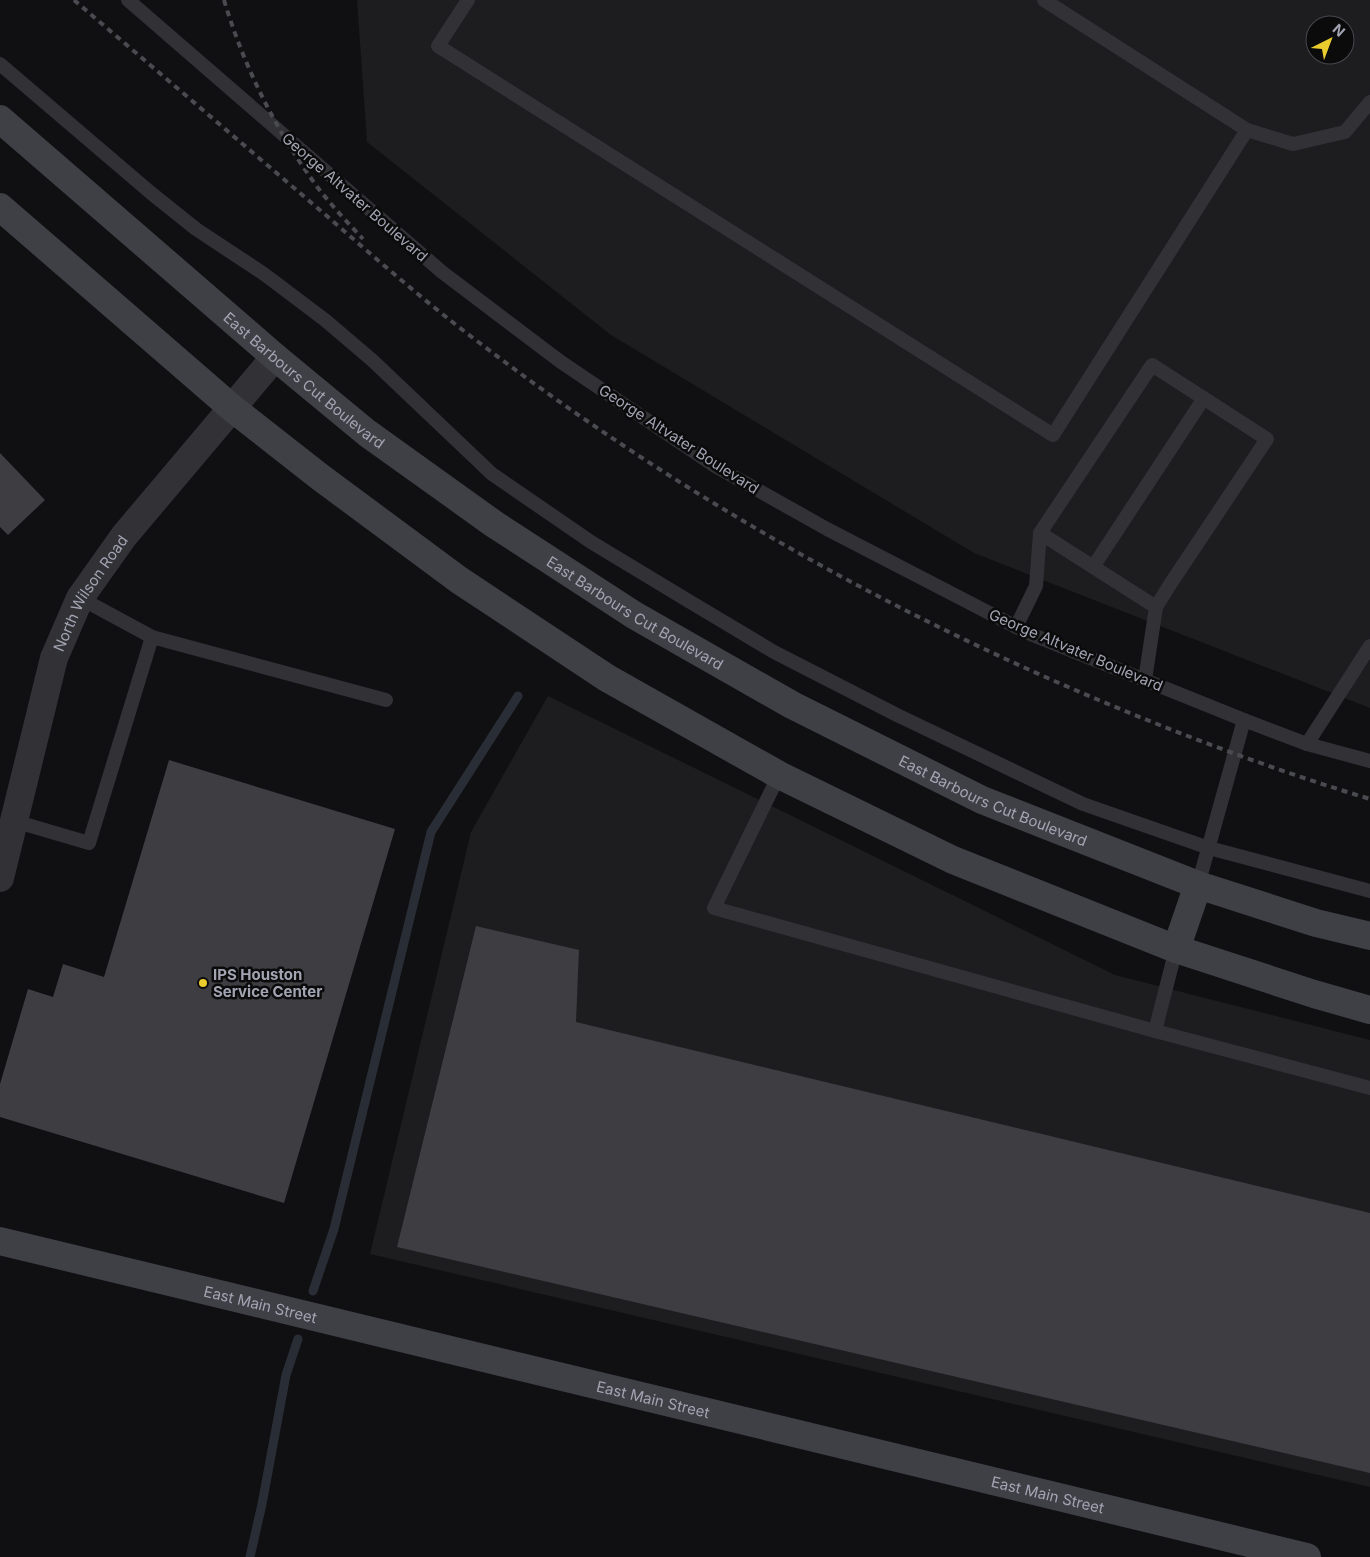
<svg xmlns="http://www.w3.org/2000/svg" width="1370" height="1557" viewBox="0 0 1370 1557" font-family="Inter,sans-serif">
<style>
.built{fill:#1d1c1e;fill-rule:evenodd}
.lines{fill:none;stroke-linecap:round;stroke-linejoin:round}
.stream{stroke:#292e36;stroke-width:9}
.building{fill:#3d3d42}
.lane{stroke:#313136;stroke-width:14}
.street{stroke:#313136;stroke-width:28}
.secondary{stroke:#3f4046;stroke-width:28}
.rail{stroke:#4a4b51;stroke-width:4;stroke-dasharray:6 5;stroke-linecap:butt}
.poi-dot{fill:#ebcc2f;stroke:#0b0b0c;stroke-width:2}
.labels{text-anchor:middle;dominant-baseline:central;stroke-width:5;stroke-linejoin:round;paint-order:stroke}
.street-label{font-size:15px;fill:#a2a4b2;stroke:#0b0b0c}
.poi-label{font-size:15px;font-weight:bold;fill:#a2a4b2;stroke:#0b0b0c;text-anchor:start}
</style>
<rect width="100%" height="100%" fill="#101012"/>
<g class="built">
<path d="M357 0H1370V708L974 553 611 335 367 142ZM1315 25H1345V55H1315Z"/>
<polygon points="548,696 1115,975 1370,1040 1370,1487 370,1254 471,832"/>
</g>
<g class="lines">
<g class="stream">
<polyline points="313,1291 334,1229 431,832 518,696"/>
<polyline points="250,1557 262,1504 286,1375 298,1339"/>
</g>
</g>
<g class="building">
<polygon points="0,453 45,500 8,535 0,527"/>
<polygon points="169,760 395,829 284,1203 0,1117 0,1084 28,989 53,997 63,964 104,977"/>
<polygon points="476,926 579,950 576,1022 1370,1213 1370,1473 397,1247"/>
</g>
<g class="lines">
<g class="lane">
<polyline points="128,0 442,272 561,362 715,466 827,529 1028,633 1244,720 1307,744 1370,761"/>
<polyline points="468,0 438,46 1053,435 1247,130 1044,0"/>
<polyline points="0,64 151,193 196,229 264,274 325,320 372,360 492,474 591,542 687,600 774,652 897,715 1083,804 1209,848 1370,891"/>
<polyline points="1247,130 1293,144 1345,132 1370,102"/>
<polyline points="1040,533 1156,607"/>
<polyline points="1093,567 1204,398"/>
<polyline points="80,598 152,637 386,700"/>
<polyline points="1016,627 1036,586 1040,533 1152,365 1267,439 1171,583 1156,607 1145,680"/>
<polyline points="1307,744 1370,646"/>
<polyline points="779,775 714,908 1155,1031"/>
<polyline points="14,821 89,843 152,637"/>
<polyline points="1198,885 1244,720"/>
<polyline points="1176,949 1155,1031 1370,1088"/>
</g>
<path class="street" id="s1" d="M0 878 54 658 80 598 124 536 275 357"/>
<g class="secondary">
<path id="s2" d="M0 119 275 357 367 433 494 524 634 615 792 705 982 800 1198 885 1316 923 1370 936"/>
<polyline points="0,207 232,408 320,477 459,580 607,678 779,775 953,860 1176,949 1314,994 1370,1010"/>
<polyline points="1176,949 1198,885"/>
<path id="s3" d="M0 1241 1307 1557"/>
</g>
<g class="rail">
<path d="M74 0C156 70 238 140 321 211 373 256 425 302 481 344 659 480 854 593 1059 683 1160 727 1264 767 1370 799"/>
<path d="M224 0C244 67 276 131 318 188 332 206 348 223 363 239"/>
</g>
</g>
<circle class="poi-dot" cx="203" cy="983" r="5"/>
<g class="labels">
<g class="street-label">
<text transform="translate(355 197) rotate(41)">George Altvater Boulevard</text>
<text stroke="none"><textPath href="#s2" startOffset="401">East Barbours Cut Boulevard</textPath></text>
<text transform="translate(679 439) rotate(33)">George Altvater Boulevard</text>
<text stroke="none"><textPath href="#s1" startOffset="301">North Wilson Road</textPath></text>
<text stroke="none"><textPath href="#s2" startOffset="806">East Barbours Cut Boulevard</textPath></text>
<text transform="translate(1076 650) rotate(23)">George Altvater Boulevard</text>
<text stroke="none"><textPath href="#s2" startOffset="1211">East Barbours Cut Boulevard</textPath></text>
<text stroke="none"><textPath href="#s3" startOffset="268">East Main Street</textPath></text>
<text stroke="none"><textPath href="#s3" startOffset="672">East Main Street</textPath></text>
<text stroke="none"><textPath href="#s3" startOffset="1078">East Main Street</textPath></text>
</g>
<g class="poi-label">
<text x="213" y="974">IPS Houston<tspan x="213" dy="17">Service Center</tspan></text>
</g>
</g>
<g transform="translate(1330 40) rotate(42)"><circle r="24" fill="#0b0b0c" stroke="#47484e"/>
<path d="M0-4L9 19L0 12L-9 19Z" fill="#ebcc2f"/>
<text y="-8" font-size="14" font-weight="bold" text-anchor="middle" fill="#a2a4b2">N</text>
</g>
</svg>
